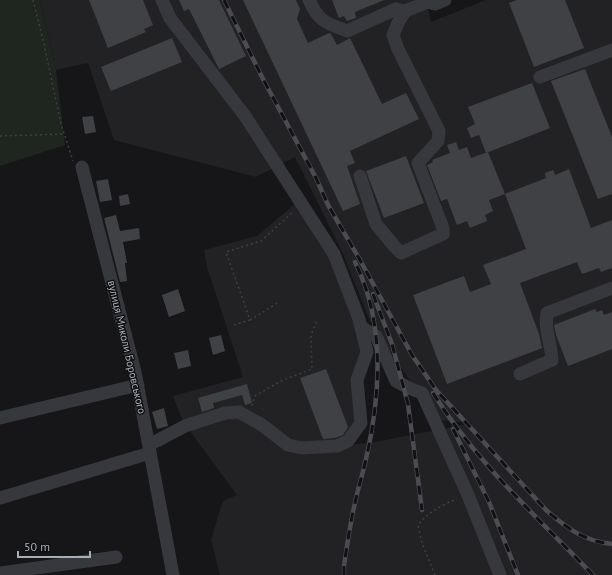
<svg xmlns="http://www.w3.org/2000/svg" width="612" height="575" viewBox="0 0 612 575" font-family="'PT Sans',sans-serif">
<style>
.built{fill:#222225}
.green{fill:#1e261f}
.building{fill:#404145}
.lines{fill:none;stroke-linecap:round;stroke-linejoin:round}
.path{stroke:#3d3f44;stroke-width:1.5;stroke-dasharray:2 3;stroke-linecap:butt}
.minor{stroke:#37383d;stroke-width:13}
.rail-casing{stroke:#4a4c52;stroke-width:4.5}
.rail{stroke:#111113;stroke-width:3;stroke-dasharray:9;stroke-linecap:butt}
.labels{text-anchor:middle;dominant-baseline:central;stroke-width:3;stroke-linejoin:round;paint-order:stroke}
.street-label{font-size:11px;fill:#a8adb8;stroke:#111113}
</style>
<rect width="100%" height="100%" fill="#161618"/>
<g class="built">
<polygon points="40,0 426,0 431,22 486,0 612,0 612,575 220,575 211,539 223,501 237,495 187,427 241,416 293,452 375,442 473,423 436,420 370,321 343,254 295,157 256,177 114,140 88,63 56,70"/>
<polygon points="296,203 329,253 356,326 361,357 358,423 347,439 301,446 239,411 184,424 173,396 243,377 207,267 204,250 257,236"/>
</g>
<polygon class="green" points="0,0 40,0 56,70 65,145 0,166"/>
<g class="building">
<polygon points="89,0 143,0 153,25 144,29 146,32 108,48"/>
<polygon points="179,0 219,0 246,56 219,69 189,9 184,11"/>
<polygon points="243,0 296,0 300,9 297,19 308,43 329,33 331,34 337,45 350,38 382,104 406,93 419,119 350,151 355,163 347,166 360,204 343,211"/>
<polygon points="332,0 384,0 355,12 356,18 347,21 344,16 339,18"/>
<polygon points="517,0 565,0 584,48 534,67 509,3"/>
<polygon points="172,38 182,62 111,91 101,67"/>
<polygon points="585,69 612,137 612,194 598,199 551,81"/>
<polygon points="532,83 550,128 486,153 479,135 471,138 467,128 475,124 468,107"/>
<polygon points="93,116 96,132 85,134 82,117"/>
<polygon points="456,142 459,150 467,147 471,158 488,152 505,194 489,200 493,211 485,215 487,221 470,228 467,221 457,225 447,199 441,201 427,165 433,162 432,160 450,153 447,145"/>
<polygon points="406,156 424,203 384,218 366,171"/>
<polygon points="569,169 591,228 612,220 612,268 601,272 599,268 582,274 577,262 520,283 539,334 542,348 447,384 413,295 464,276 470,292 491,284 483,265 526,249 505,194 546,178 545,173 553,170 555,175"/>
<polygon points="108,179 112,200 100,202 96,181"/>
<polygon points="128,194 130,204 120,206 119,196"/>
<polygon points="116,215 120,231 139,228 140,239 123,242 127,263 125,263 127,281 120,282 104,218"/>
<polygon points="178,289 185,311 169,317 162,295"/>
<polygon points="595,309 597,312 602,310 604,315 612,312 612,349 568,366 556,335 554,325"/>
<polygon points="221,335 225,351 213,355 209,338"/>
<polygon points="188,350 191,366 178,369 174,353"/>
<polygon points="326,369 348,427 343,435 335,438 323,439 300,378"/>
<polygon points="247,384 252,403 245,405 242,395 213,403 214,408 202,412 198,398"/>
<polygon points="164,408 168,426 157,429 152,412"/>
</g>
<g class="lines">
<g class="path">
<polyline points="33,0 44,44 61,124 73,161"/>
<polyline points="0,136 64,134"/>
<polyline points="250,320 279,302"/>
<polyline points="234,325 250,320 226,252 261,241 293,212"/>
<polyline points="252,406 255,396 281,381 312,369 311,335 317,320"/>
<path d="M435 575 422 543 418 525C428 512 442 505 457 499"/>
</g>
<g class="minor">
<path d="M309 0C319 22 326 23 347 31L396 9 405 11 428 2 435 4 445 0"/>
<polyline points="540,77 612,50"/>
<polyline points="82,167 135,372 173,575"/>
<polyline points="360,176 376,224 395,247 401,253 443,234 443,228 418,163 438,141 439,131 398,49 393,35 398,23 405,11"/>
<polyline points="361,327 376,336 396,381 411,389 422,393 468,495 500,575"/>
<path d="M520 374 552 360C551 342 544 330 547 313L612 288"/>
<polyline points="0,418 138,385"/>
<polyline points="149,445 185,426 225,413 239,412 262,425 288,445 302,448 337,446 348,441 361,423 357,380 367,352 359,319 334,254 245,116 170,18 162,0"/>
<polyline points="0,498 150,453"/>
<polyline points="0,573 116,557"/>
</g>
<g class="rail-casing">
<g id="rail">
<path d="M224 0 262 77 316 178 328 205 360 260 412 355 436 390 547 511C568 529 584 541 612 544"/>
<polyline points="373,294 392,344 408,404 422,510"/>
<path d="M433 393C476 462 537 517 593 575"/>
<polyline points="453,429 489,502 518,575"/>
<path d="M344 575V566C347 545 350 524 355 503 358 488 363 473 366 459 381 394 385 322 355 262"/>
</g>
</g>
<use href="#rail" class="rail"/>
</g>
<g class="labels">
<g class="street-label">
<text transform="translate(127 347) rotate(77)">вулиця Миколи Боровського</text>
</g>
</g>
<path d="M18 551v6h72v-6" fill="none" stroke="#a8adb8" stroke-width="2"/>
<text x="24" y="551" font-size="12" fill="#a8adb8" stroke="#111113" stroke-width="3" paint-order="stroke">50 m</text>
</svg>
